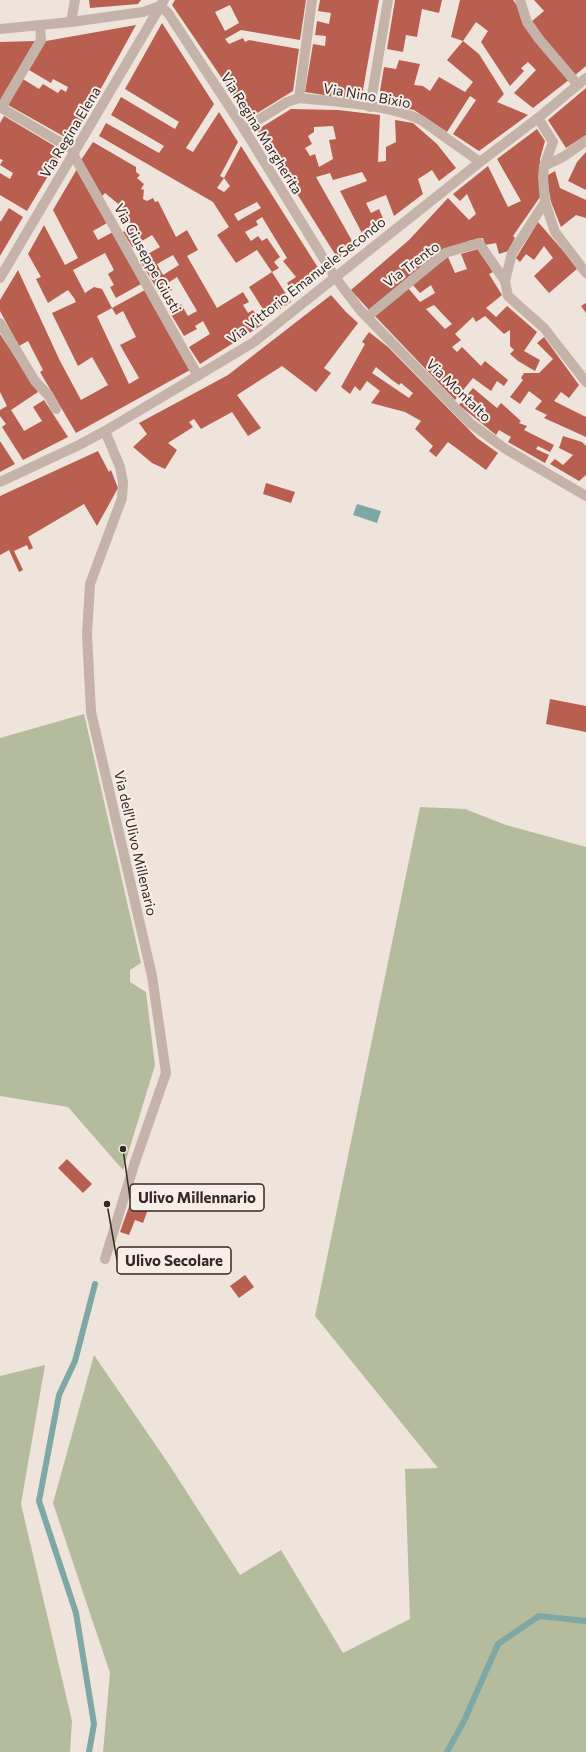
<svg xmlns="http://www.w3.org/2000/svg" width="586" height="1752" viewBox="0 0 586 1752" font-family="Commissioner,sans-serif">
<style>
.green{fill:#b5bc9d}
.water{fill:#7ea8a6}
.lines{fill:none;stroke-linecap:round;stroke-linejoin:round}
.stream{stroke:#7ea8a6;stroke-width:6}
.building{fill:#b85f50;fill-rule:evenodd}
.minor{stroke:#c5b3a9;stroke-width:10}
.labels{text-anchor:middle;dominant-baseline:central;stroke-width:4;stroke-linejoin:round;paint-order:stroke}
.street-label{font-size:14px;fill:#332a28;stroke:#f7eee7}
.leader{fill:none;stroke:#332a28;stroke-width:1.5}
.callout-dot{fill:#332a28;stroke:#f7eee7;stroke-width:1.5}
.callout{fill:#f7eee7;stroke:#332a28;stroke-width:1.5}
.callout-label{font-size:15px;text-anchor:middle;font-weight:bold;fill:#332a28}
</style>
<rect width="100%" height="100%" fill="#efe4db"/>
<g class="green">
<polygon points="84,714 141,963 130,970 130,982 146,992 155,1065 123,1170 68,1107 0,1096 0,738"/>
<polygon points="420,807 465,809 506,825 586,847 586,1752 103,1752 110,1673 53,1503 94,1355 170,1466 240,1575 281,1550 343,1653 410,1619 405,1469 438,1468 315,1316"/>
<polygon points="45,1365 21,1504 72,1721 70,1752 0,1752 0,1376"/>
</g>
<polygon class="water" points="357,504 381,511 377,523 353,515"/>
<g class="lines">
<g class="stream">
<polyline points="89,1752 94,1724 76,1613 39,1501 59,1395 75,1361 95,1284"/>
<polyline points="447,1752 464,1721 498,1644 539,1616 586,1621"/>
</g>
</g>
<g class="building">
<polygon points="89,0 141,0 138,4 90,8"/>
<path d="M175 0H306L300 40 241 30 225 39 229 44 243 38 245 42 249 40 299 49 293 91 249 118 172 5ZM230 5 239 23 225 31 215 12Z"/>
<polygon points="320,0 379,0 361,101 305,92 313,44 325,46 326,36 315,35 317,21 329,24 331,13 318,11"/>
<polygon points="395,0 442,0 439,13 422,9 417,37 406,35 403,52 387,49"/>
<polygon points="460,0 513,0 570,79 533,108 514,93 536,70 528,62 521,68 524,71 510,86 481,42 488,31 476,22 463,41 451,37"/>
<polygon points="534,0 586,0 586,66 574,76 531,22 544,11"/>
<path d="M162 23 214 104 186 148 193 152 219 112 238 142 220 176 224 178 217 188 224 192 230 186 224 178 241 146 322 274 296 295 287 283 296 277 283 261 287 258 262 217 256 221 258 225 245 232 251 241 258 236 262 241 267 238 280 257 274 262 279 268 272 272 291 302 268 317 249 287 272 272 257 250 236 263 217 235 229 227 213 202 99 136 106 123 159 153 164 146 111 115 121 97 175 129 179 122 125 89ZM257 202 261 208 238 221 234 214Z"/>
<polygon points="136,25 72,141 8,105 23,79 39,89 43,84 58,93 61,89 66,92 68,87 53,79 51,83 29,70 46,41"/>
<polygon points="35,41 0,101 0,42"/>
<polygon points="463,41 479,54 504,94 497,102 528,115 479,151 453,134 476,100 470,96 447,132 414,110 378,103 384,67 396,69 399,60 420,64 414,85 423,86 430,91 439,77 465,92 473,82 447,60"/>
<polygon points="586,88 586,135 566,148 548,120"/>
<path d="M291 109 338 110 380 115 378 162 386 161V147L396 142 395 120 413 123 437 144 456 168 439 181 432 170 418 179 423 194 394 216 386 195 366 203 371 213 379 209 385 223 365 239 340 191 367 181 362 172 333 180 330 173 316 177 355 246 338 259 257 130ZM333 126 336 139 329 140 333 159 319 167 315 154 310 156 305 148 312 144 308 136 314 132V127Z"/>
<polygon points="4,116 63,151 27,211 0,195 0,173 10,179 13,173 0,165 3,160 0,159 0,123"/>
<polygon points="537,129 545,141 540,159 540,197 513,236 515,238 508,251 499,254 496,243 485,245 483,238 468,241 369,310 351,290 409,240 448,198 469,220 476,214 467,194 460,201 453,194 488,166 508,207 521,201 497,159"/>
<path d="M93 142 136 167V172L140 175 137 178 144 184 141 189 144 190 143 199 147 201 153 198 155 202 158 201 176 237 187 230 198 250 187 256 217 308 243 292 249 302 243 305 248 313 253 310 262 325 200 364 189 347 210 334 203 321 195 326 197 329 184 336 169 311 181 304 188 316 197 311 177 277 168 283 172 290 161 296 139 259 160 247 152 235 132 247 123 232 133 228 127 216 122 217 119 214 122 207 105 193 102 196 81 160ZM173 255 179 265 163 275 157 264Z"/>
<polygon points="586,152 586,190 568,181 577,162"/>
<polygon points="77,169 107,223 93,231 98,240 113,232 141,284 116,298 110,287 114,285 108,274 114,270 105,253 73,270 85,293 94,287 102,289 112,308 97,316 129,384 139,378 120,345 136,337 123,311 116,315 112,308 145,290 190,370 76,433 40,372 43,370 28,341 19,346 0,311 0,300 18,270 60,361 81,400 108,385 92,357 78,366 52,313 76,302 74,298 68,290 48,303 36,279 41,277 28,254 44,225 65,265 78,258 53,210"/>
<polygon points="555,171 560,188 586,200 586,218 576,215 561,227 551,202 546,176"/>
<polygon points="9,208 23,217 0,256 0,221 1,221"/>
<polygon points="538,222 578,268 549,293 534,276 553,258 544,246 534,260 526,254 520,262 516,258"/>
<path d="M478 249 493 272 489 274 502 295 486 308 496 317 507 306 537 332 524 351 540 360 535 371 518 361 510 354 514 350 510 346V330L504 334 485 316 476 322 473 317 455 334 461 340 452 347 457 352 462 347 481 366 485 361 508 380 504 386 497 381 491 391 473 378 455 400 375 316 408 288 420 302 435 293 431 285 420 293 412 284 448 257 455 273 467 269 461 254ZM434 305 452 324 445 329 426 309Z"/>
<polygon points="331,295 346,312 358,323 324,368 331,373 316,392 282,366 237,395 261,428 248,436 232,412 201,429 194,419 189,422 193,427 168,443 177,450 165,469 152,463 133,447 147,434 139,423 228,375"/>
<polygon points="586,303 586,313 581,306"/>
<path d="M369 332 388 347 477 438 498 453 486 470 448 442 436 457 429 451 433 446 415 429 421 421 405 412 371 403 380 391 367 381 360 391 355 386 350 394 341 387 365 344 362 342ZM376 367 392 380 399 385 401 383 413 393 409 398 372 373Z"/>
<polygon points="0,334 38,392 11,410 23,429 24,431 42,421 33,407 44,400 68,437 23,460 2,427 6,424 0,416 0,410 7,406 0,392"/>
<polygon points="544,337 579,385 569,398 561,392 554,401 586,417 586,437 544,418 547,415 535,409 542,401 529,391 520,404 510,397 523,380 521,378 524,373 539,373 553,359 537,343"/>
<polygon points="473,388 497,408 501,403 521,421 519,423 527,426 524,430 554,445 550,452 538,446 536,449 549,455 545,463 508,442 511,437 499,430 496,435 459,405"/>
<polygon points="563,436 582,442 586,446 586,475 579,481 550,464 555,459 563,465 573,455 559,448"/>
<polygon points="0,441 15,464 0,472"/>
<polygon points="98,451 109,472 111,470 118,488 97,526 84,504 28,537 33,548 29,550 27,545 14,551 23,570 19,572 9,550 0,555 0,496"/>
<polygon points="266,483 295,492 291,503 263,494"/>
<polygon points="550,699 586,706 586,732 546,724"/>
<polygon points="67,1159 92,1184 83,1193 58,1168"/>
<polygon points="147,1199 151,1201 143,1223 135,1220 129,1235 120,1232 131,1201 144,1206"/>
<polygon points="245,1275 254,1287 239,1298 230,1286"/>
</g>
<g class="lines">
<g class="minor">
<polyline points="520,0 527,22 539,39 578,85"/>
<polyline points="71,22 75,0"/>
<polyline points="0,29 71,22 143,12 160,6 168,13 244,129 335,277 360,310 470,423 504,448 586,496"/>
<polyline points="299,98 312,0"/>
<polyline points="0,107 75,151"/>
<polyline points="370,107 388,0"/>
<polyline points="1,108 41,40 40,25"/>
<polyline points="538,118 553,142 544,166 543,177 545,202 512,253 505,281 508,296 544,328 586,382"/>
<path d="M244 129 287 102 299 98C336 102 388 104 421 120L480 162"/>
<polyline points="73,154 198,376"/>
<polyline points="544,166 563,157 586,141"/>
<polyline points="545,202 555,232 586,273"/>
<polyline points="0,278 164,0"/>
<polyline points="367,317 445,253 479,243 505,281"/>
<polyline points="0,323 35,381 49,396 56,409"/>
<polyline points="0,482 79,445 105,431 254,342 480,162 538,118 586,78"/>
<polyline points="105,1259 135,1162 166,1073 152,976 91,712 87,634 90,584 122,498 123,482 120,467 105,431"/>
</g>
</g>
<g class="labels">
<g class="street-label">
<text transform="translate(367 95) rotate(10)">Via Nino Bixio</text>
<text transform="translate(70 132) rotate(-59)">Via Regina Elena</text>
<text transform="translate(262 133) rotate(58)">Via Regina Margherita</text>
<text transform="translate(148 258) rotate(61)">Via Giuseppe Giusti</text>
<text transform="translate(411 264) rotate(-37)">Via Trento</text>
<text transform="translate(306 280) rotate(-38)">Via Vittorio Emanuele Secondo</text>
<text transform="translate(459 390) rotate(44)">Via Montalto</text>
<text transform="translate(136 843) rotate(77)">Via dell'Ulivo Millenario</text>
</g>
</g>
<path class="leader" d="M123 1149L130 1198M107 1204L117 1260"/>
<g class="callout-dot">
<circle cx="123" cy="1149" r="4"/>
<circle cx="107" cy="1204" r="4"/>
</g>
<g class="callout">
<rect x="130" y="1184" width="134" height="27" rx="4"/>
<rect x="117" y="1247" width="114" height="27" rx="4"/>
</g>
<g class="callout-label">
<text x="197" y="1203">Ulivo Millennario</text>
<text x="174" y="1266">Ulivo Secolare</text>
</g>
</svg>
